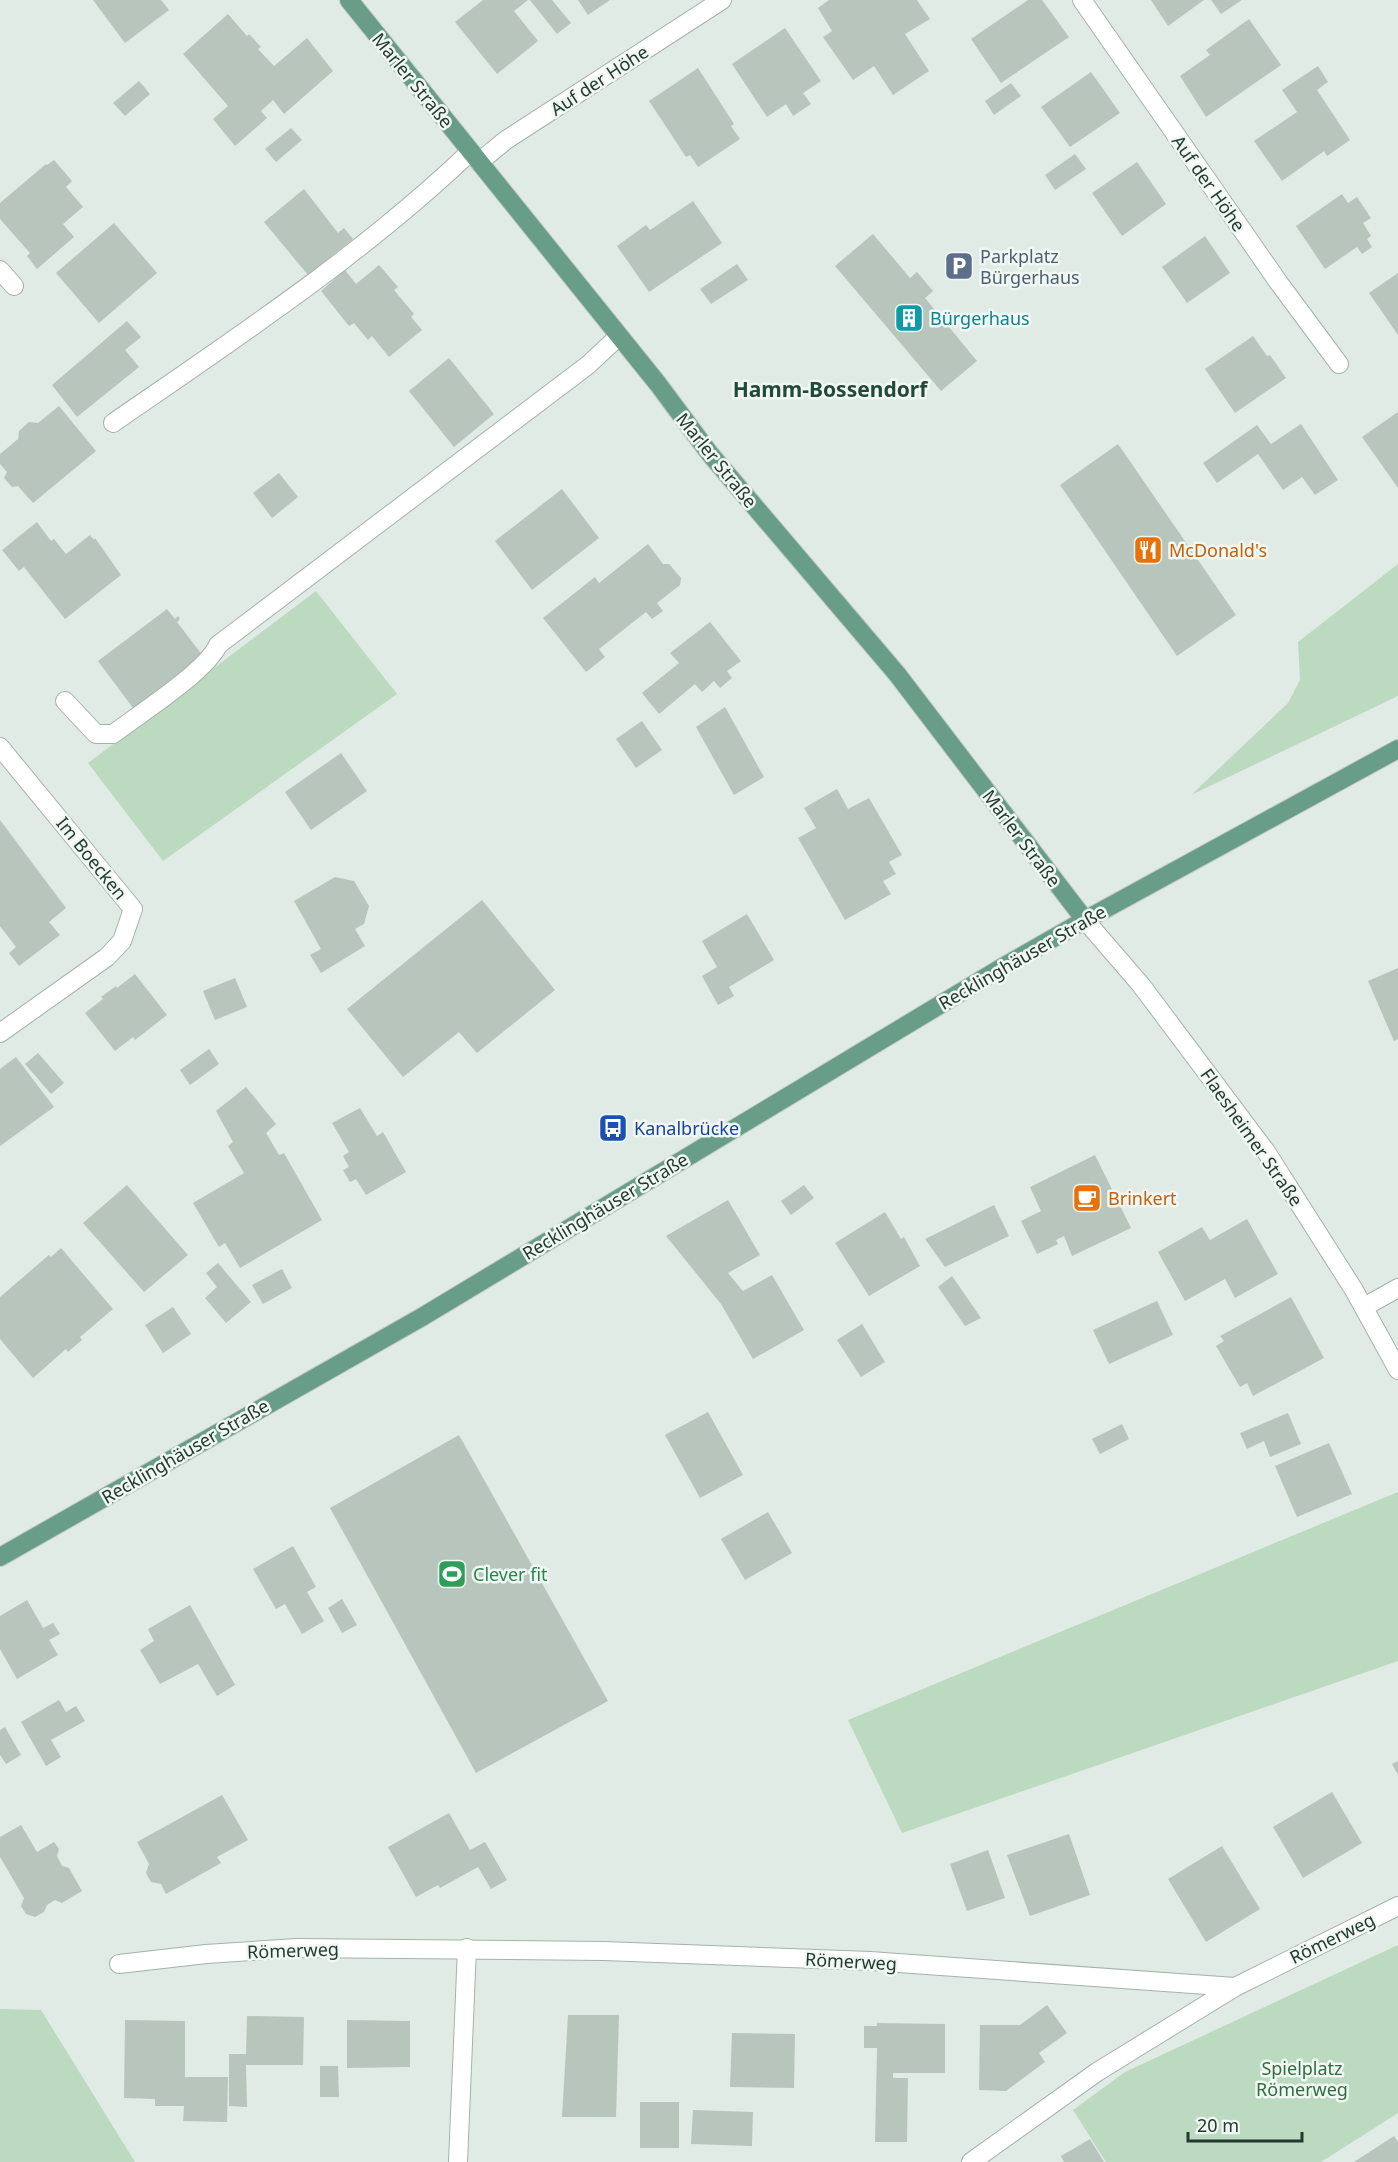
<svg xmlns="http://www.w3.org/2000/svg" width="1398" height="2162" viewBox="0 0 1398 2162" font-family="'Noto Sans',sans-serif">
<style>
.green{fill:#bbdabf}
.building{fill:#b7c5bd}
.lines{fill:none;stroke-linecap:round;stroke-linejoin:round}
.minor-casing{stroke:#a4b2ab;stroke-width:20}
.major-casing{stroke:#c1c8c5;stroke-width:20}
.minor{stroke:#fff;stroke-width:18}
.major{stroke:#689d88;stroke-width:18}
.labels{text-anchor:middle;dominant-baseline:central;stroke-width:5;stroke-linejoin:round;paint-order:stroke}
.street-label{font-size:18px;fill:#233a30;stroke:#f1f7f3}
.service-label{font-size:18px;fill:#4e5e75;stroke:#f1f7f3;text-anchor:start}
.culture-label{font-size:18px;fill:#0d838f;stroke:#f1f7f3;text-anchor:start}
.food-label{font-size:18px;fill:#c56008;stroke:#f1f7f3;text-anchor:start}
.transit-label{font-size:18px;fill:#164399;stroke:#f1f7f3;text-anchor:start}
.leisure-label{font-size:18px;fill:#27864d;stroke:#f1f7f3;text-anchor:start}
.park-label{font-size:18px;fill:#306e3f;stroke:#f1f7f3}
.quarter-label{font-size:21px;font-weight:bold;fill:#204b3a;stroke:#f1f7f3}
</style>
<rect width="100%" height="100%" fill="#e1ebe5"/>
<g class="green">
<polygon points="1398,564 1398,696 1191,795 1288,703 1300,680 1298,642"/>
<polygon points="316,591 397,694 163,861 88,763"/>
<polygon points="1398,1492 1398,1661 902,1833 848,1720"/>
<polygon points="1398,1945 1398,2113 1321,2162 1106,2162 1073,2110 1125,2072"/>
<polygon points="0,2009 41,2010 135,2162 0,2162"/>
</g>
<g class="building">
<polygon points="93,0 161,0 169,10 125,43"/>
<polygon points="483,0 528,0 514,11 538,41 497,74 455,22"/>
<polygon points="530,0 552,0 571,23 557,34"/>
<polygon points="578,0 610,0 588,15"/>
<polygon points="829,0 917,0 930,19 905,34 929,71 893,95 874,66 853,80 823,37 832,31 818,8"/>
<polygon points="1028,0 1042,0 1069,37 1001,83 971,39"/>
<polygon points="1151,0 1204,0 1168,26"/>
<polygon points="1211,0 1242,0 1221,14"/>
<polygon points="228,14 247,36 249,34 261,47 258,49 274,66 307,38 333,71 284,114 273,100 261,111 267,118 235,146 213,119 228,106 183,54"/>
<polygon points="1249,19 1281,65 1206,117 1180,76 1210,55 1206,50"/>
<polygon points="785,28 821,81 803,93 811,104 793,116 786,104 767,117 732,64"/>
<polygon points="1318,66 1328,82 1317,90 1350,140 1327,156 1324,151 1282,181 1254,141 1297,112 1282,90"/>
<polygon points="698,68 734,124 731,126 740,139 698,167 690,155 686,157 649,101"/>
<polygon points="1091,72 1120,113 1070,147 1041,107"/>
<polygon points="139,81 150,94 125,116 113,103"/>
<polygon points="1011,83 1021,96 994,115 985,101"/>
<polygon points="291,128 302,140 276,162 265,149"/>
<polygon points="1075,154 1086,169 1055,190 1045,175"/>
<polygon points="54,160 72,181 66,187 83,207 63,224 74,237 37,269 27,256 30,253 0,219 0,203 46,164 47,165"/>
<polygon points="1137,162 1166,204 1122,236 1092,193"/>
<polygon points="304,189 338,233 344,228 353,239 308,275 264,222"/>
<polygon points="1342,194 1348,203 1357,197 1371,218 1363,223 1371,236 1367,239 1372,247 1362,254 1357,247 1325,269 1296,226"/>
<polygon points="693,201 722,243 649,292 617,246 646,225 650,230"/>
<polygon points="114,223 157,273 99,323 56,273"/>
<polygon points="873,234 910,278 917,272 933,291 925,298 977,361 941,391 835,266"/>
<polygon points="1205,236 1230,273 1187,303 1162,267"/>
<polygon points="737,264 748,280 711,304 700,289"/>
<polygon points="379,265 398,287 394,290 414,314 411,317 422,330 389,357 372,336 368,340 354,323 349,326 321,291 345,270 356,284"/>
<polygon points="1398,273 1398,335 1369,293"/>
<polygon points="127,321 141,337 125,350 139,367 77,417 52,385"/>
<polygon points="1253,336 1267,356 1270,355 1286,378 1235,413 1205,369"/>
<polygon points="449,358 494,414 454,447 409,391"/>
<polygon points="59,406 96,451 33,503 18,486 12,487 4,478 7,472 0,464 0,454 18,439 19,431 29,422 38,423"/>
<polygon points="1398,412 1398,488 1362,437"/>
<polygon points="1301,424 1338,480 1315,495 1302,477 1283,490 1258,454 1217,483 1203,463 1257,425 1271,444"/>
<polygon points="1118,444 1236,615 1177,656 1060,485"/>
<polygon points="279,473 298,497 272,518 253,493"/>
<polygon points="562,489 599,538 532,590 495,541"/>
<polygon points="37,522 51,541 54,539 66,554 90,535 94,540 95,538 121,575 65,619 24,567 19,571 2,550"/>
<polygon points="648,544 663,564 669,564 681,578 680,585 657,603 663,611 652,619 646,612 599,649 605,657 586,672 543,618 595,577 599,583"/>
<polygon points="167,609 175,619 178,616 180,619 177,622 203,656 133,708 98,661"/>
<polygon points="710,622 741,661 727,671 732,678 720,688 714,681 702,692 695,684 659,714 642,693 679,663 670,653"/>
<polygon points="725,707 764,777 734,795 696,727"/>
<polygon points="642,721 662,750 636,768 616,739"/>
<polygon points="341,753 367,791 311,830 285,792"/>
<polygon points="837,789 848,809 869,798 902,855 889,862 896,874 883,881 891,894 845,920 798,838 816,828 804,808"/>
<polygon points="0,820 66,908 49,922 60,935 19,966 9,953 16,947 0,926"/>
<polygon points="335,877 354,881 369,906 364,924 355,929 365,946 321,973 310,955 321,949 294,901"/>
<polygon points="482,900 555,990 477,1053 459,1032 403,1077 347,1009"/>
<polygon points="747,914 774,960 729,987 734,996 718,1005 702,976 717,967 702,941"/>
<polygon points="1398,968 1398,1039 1394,1041 1368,981"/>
<polygon points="135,974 167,1015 135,1040 133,1037 115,1051 85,1013 103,999 101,997 116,986 117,988"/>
<polygon points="235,978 247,1007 215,1020 203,991"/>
<polygon points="209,1049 219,1064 190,1085 180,1070"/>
<polygon points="38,1053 64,1083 51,1094 25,1064"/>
<polygon points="16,1057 54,1107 0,1146 0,1069"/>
<polygon points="246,1087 276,1124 266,1133 279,1155 284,1153 322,1220 240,1268 225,1243 219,1247 193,1203 244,1173 228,1146 233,1142 216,1111"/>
<polygon points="360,1108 377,1136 383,1132 406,1172 366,1195 356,1179 350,1182 343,1170 349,1167 343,1156 349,1152 332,1123"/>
<polygon points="1095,1155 1131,1228 1072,1256 1064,1236 1056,1240 1058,1244 1037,1254 1021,1221 1041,1211 1030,1187"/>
<polygon points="127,1185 188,1255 144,1292 83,1223"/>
<polygon points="804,1185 814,1198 791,1215 781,1201"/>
<polygon points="728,1200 760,1255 728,1273 743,1291 772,1275 804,1330 753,1359 721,1304 666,1236"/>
<polygon points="994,1205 1009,1236 945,1267 925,1239"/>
<polygon points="885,1212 901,1239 904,1237 920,1266 869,1296 835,1243"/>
<polygon points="1247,1219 1278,1274 1235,1298 1225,1279 1185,1301 1158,1252 1202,1227 1210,1240"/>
<polygon points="61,1248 113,1309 80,1337 82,1340 68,1352 66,1349 33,1378 0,1339 0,1297 49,1255 51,1257"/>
<polygon points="218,1263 251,1302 226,1323 205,1298 217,1287 206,1273"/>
<polygon points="282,1269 292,1288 263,1304 252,1285"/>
<polygon points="952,1276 981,1318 965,1326 938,1287"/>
<polygon points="1291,1297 1324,1358 1253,1396 1247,1383 1240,1387 1216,1346 1224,1341 1220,1336"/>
<polygon points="1157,1301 1173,1335 1109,1364 1093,1330"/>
<polygon points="173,1307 191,1334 163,1353 145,1325"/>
<polygon points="862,1324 885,1362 861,1377 837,1340"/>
<polygon points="708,1412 743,1475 700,1498 665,1435"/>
<polygon points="1288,1413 1301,1444 1270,1457 1264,1441 1247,1449 1240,1433"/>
<polygon points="1122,1424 1129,1439 1100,1454 1092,1439"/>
<polygon points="459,1435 608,1701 476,1773 330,1508"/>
<polygon points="1329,1443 1352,1494 1297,1517 1275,1466"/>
<polygon points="768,1512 792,1553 745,1580 721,1539"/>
<polygon points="293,1546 316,1587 307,1592 324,1621 302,1634 285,1604 276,1609 253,1569"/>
<polygon points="342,1599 357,1625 342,1633 328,1608"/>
<polygon points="27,1600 43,1628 53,1623 60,1634 49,1640 58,1655 17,1679 0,1649 0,1616"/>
<polygon points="190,1605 235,1685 217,1696 198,1664 160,1684 140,1650 154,1641 148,1629"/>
<polygon points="59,1700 66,1712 76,1706 85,1721 51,1740 61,1757 46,1766 21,1722"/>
<polygon points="5,1727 21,1755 6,1764 0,1755 0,1730"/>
<polygon points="1398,1761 1398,1775 1392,1764"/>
<polygon points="1332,1792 1362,1843 1303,1878 1273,1827"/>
<polygon points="222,1795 248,1840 217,1857 221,1863 166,1894 161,1884 151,1882 146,1873 149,1864 137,1842"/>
<polygon points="449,1813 470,1850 485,1842 507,1880 491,1889 478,1867 440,1888 438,1885 416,1897 388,1847"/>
<polygon points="21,1825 37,1852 54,1842 59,1849 57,1856 62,1866 69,1868 82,1891 62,1903 55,1900 47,1905 44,1912 35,1917 26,1914 21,1906 24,1898 0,1857 0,1837"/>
<polygon points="1069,1834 1090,1895 1030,1916 1007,1855"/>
<polygon points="1222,1846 1260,1909 1206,1942 1168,1879"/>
<polygon points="988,1850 1005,1898 967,1911 950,1864"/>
<polygon points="1047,2005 1067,2033 1039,2053 1045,2062 1006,2091 979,2090 980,2025 1020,2025"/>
<polygon points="568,2015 619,2015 616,2117 562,2117"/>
<polygon points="247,2016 304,2017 303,2065 246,2065 247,2107 229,2106 229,2054 246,2054"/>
<polygon points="125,2020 185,2021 185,2077 228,2077 227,2122 183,2121 184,2106 155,2106 155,2099 124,2098"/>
<polygon points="347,2020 410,2021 410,2067 347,2068"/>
<polygon points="877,2023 945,2024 945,2073 893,2073 893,2078 908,2078 907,2142 875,2142 877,2048 864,2048 864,2026 877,2026"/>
<polygon points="732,2033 795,2034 794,2088 730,2087"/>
<polygon points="320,2066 338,2066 339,2097 320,2097"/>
<rect x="640" y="2102" width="39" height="46"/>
<polygon points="693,2110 753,2112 752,2146 691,2144"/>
<polygon points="1394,2136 1398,2142 1398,2162 1354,2162"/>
<polygon points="1090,2139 1104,2162 1064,2162 1061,2156"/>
</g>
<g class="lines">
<g class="minor-casing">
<g id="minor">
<polyline points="1082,0 1279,283 1339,364"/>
<polyline points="479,162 506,140 722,0"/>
<polyline points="0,270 14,286"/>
<path d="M113 423C236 338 362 255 470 152"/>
<path d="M65 701 96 734H113C138 715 207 671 218 645L588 365 618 337"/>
<polyline points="0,747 133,909 122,941 107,957 0,1033"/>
<polyline points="1085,920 1141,985 1267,1153 1354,1290 1398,1370"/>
<polyline points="1364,1307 1398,1288"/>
<polyline points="119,1964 206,1954 296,1948 604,1951 870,1961 1235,1987"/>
<polyline points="458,2162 467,1948"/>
<polyline points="971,2162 1097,2072 1235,1987 1398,1906"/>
</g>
</g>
<g class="major-casing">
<g id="major">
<polyline points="349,0 658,384 710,454 897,674 1085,920"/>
<polyline points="0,1557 422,1317 1001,968 1085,920 1398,749"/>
</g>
</g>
<use href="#minor" class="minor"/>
<use href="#major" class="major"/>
</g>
<defs>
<g id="parking-square" transform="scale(1.5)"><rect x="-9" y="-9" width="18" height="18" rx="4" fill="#5c6f8a" stroke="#f1f7f3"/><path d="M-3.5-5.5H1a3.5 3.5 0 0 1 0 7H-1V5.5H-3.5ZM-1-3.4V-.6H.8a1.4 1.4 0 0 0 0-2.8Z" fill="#fff"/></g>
<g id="building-square" transform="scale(1.5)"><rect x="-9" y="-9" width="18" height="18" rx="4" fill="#0f9aa8" stroke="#f1f7f3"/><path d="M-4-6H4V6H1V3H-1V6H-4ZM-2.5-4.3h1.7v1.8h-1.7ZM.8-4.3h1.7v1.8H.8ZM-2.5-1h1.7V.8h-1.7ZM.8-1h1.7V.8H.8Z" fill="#fff"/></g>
<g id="restaurant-square" transform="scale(1.5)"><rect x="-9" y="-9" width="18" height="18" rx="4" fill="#e8710a" stroke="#f1f7f3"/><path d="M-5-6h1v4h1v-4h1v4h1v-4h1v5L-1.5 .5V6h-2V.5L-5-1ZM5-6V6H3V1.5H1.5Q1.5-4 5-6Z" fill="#fff"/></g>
<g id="bus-square" transform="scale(1.5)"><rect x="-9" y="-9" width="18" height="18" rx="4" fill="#1a4fb4" stroke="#f1f7f3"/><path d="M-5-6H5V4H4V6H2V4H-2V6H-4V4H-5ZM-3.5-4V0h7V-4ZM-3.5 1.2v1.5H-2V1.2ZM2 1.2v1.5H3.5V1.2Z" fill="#fff"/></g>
<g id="cafe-square" transform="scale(1.5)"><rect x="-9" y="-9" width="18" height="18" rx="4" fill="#e8710a" stroke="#f1f7f3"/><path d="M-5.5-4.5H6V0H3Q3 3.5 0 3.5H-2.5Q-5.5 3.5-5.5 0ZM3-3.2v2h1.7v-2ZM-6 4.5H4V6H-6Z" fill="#fff"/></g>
<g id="stadium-square" transform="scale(1.5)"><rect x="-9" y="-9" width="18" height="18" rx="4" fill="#2e9e5b" stroke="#f1f7f3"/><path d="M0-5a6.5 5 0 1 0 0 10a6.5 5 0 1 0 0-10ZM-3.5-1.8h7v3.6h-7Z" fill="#fff"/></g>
</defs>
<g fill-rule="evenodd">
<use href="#parking-square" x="959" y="266"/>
<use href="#building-square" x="909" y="318"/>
<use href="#restaurant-square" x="1148" y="550"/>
<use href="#bus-square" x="613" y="1128"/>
<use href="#cafe-square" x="1087" y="1198"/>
<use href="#stadium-square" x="452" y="1574"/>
</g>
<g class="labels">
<g class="street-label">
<text transform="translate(413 80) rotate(51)">Marler Straße</text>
<text transform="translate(599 80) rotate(-33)">Auf der Höhe</text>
<text transform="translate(1209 183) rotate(55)">Auf der Höhe</text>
<text transform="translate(717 460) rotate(51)">Marler Straße</text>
<text transform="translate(1022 838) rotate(53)">Marler Straße</text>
<text transform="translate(92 858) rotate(51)">Im Boecken</text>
<text transform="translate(1022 957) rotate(-30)">Recklinghäuser Straße</text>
<text transform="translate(1252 1137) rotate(55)">Flaesheimer Straße</text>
<text transform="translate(605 1206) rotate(-31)">Recklinghäuser Straße</text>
<text transform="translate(185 1451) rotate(-30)">Recklinghäuser Straße</text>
<text transform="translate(1332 1938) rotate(-26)">Römerweg</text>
<text transform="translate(293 1950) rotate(-2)">Römerweg</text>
<text transform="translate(851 1961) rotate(3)">Römerweg</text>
</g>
<g class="service-label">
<text x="980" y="256">Parkplatz<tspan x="980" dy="21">Bürgerhaus</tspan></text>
</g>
<g class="culture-label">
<text x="930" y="318">Bürgerhaus</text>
</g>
<g class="food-label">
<text x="1169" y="550">McDonald's</text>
<text x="1108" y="1198">Brinkert</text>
</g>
<g class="transit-label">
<text x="634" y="1128">Kanalbrücke</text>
</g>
<g class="leisure-label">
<text x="473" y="1574">Clever fit</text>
</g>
<g class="park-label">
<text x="1302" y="2068">Spielplatz<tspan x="1302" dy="21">Römerweg</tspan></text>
</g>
<g class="quarter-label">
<text x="830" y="389">Hamm-Bossendorf</text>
</g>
</g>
<path d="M1188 2132v9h114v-9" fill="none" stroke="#233a30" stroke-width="3"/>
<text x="1197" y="2132" font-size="18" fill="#233a30" stroke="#f1f7f3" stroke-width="4.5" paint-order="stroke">20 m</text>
</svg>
